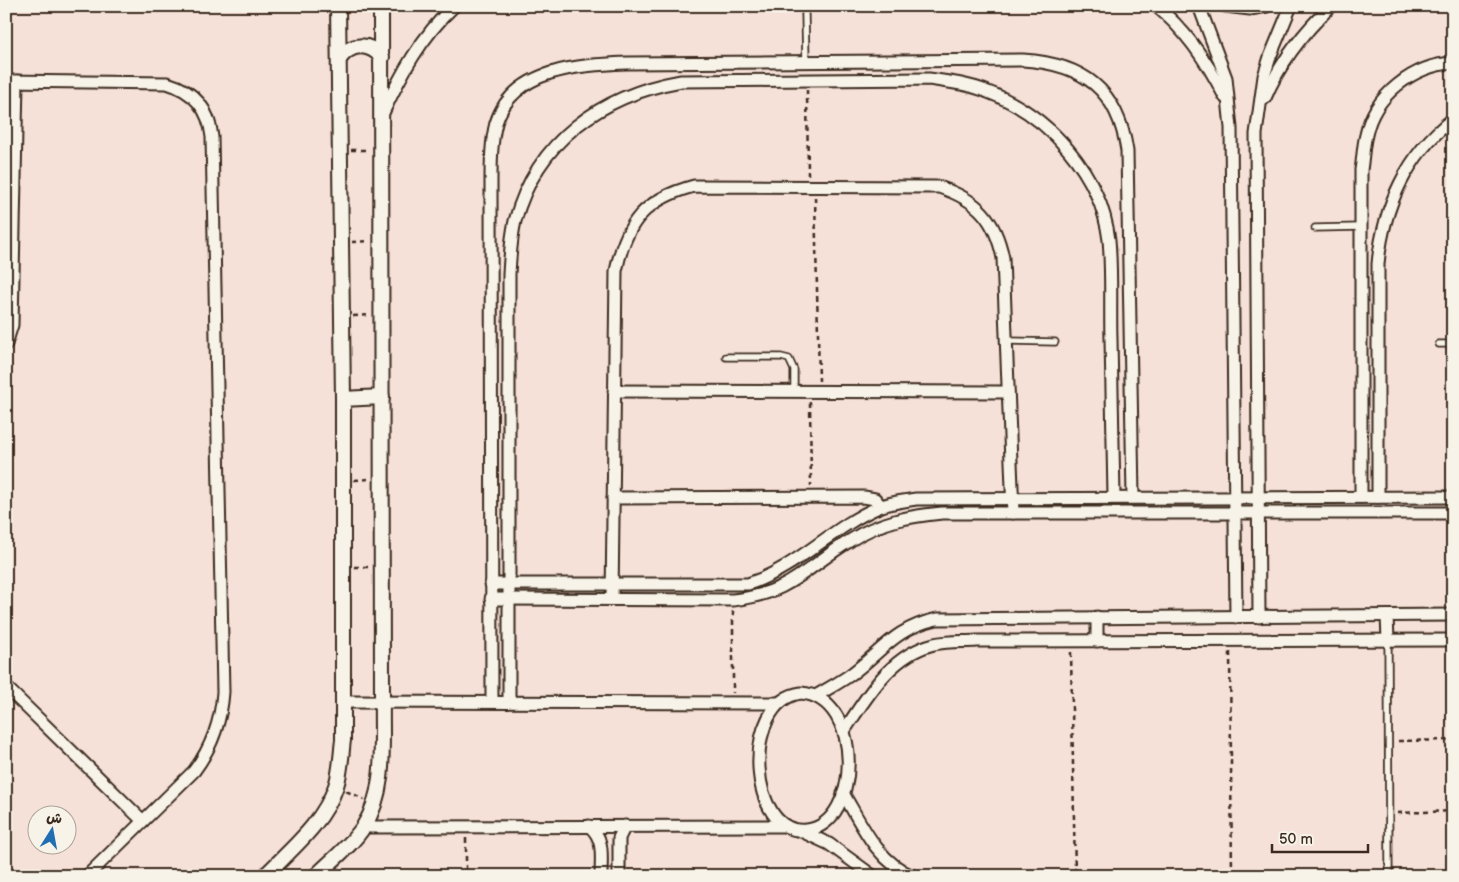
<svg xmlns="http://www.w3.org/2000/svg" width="1459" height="882" viewBox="0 0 1459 882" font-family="'Balsamiq Sans','Playpen Sans Arabic',sans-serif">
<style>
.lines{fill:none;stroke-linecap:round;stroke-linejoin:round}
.service-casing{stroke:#3b2a1e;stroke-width:9}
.minor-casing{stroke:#3b2a1e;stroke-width:15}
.tertiary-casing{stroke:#3b2a1e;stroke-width:18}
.path{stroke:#3b2a1e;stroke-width:2.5;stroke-dasharray:5 4;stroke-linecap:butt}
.service{stroke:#f7f3e8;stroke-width:5.5}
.minor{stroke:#f7f3e8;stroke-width:11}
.tertiary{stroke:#f7f3e8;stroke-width:14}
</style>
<rect width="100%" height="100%" fill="#f6e1d9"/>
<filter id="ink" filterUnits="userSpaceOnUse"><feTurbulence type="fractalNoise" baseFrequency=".02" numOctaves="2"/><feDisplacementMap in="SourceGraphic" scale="10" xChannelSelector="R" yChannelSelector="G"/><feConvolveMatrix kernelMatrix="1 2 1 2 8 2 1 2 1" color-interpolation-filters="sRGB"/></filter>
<g filter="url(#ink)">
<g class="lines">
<g class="service-casing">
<g id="service">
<polyline points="805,14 806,62"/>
<polyline points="1315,228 1361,227"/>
<polyline points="1006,341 1055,342"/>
<polyline points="1439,344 1453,344"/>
<polyline points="726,357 781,357 789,359 794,370 794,392"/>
<polyline points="1388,640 1389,876"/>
</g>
</g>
<g class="minor-casing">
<g id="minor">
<path d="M1156 6C1186 30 1208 63 1225 97"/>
<polyline points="1199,6 1226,78 1231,128 1236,617"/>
<polyline points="1225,6 1250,9 1267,6"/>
<path d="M6 81 167 83C194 91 209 109 212 137L223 692C221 722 212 747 194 771L87 876"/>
<path d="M1265 98C1280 62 1303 33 1331 6"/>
<path d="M382 115C401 74 421 37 454 6"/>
<polyline points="6,344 12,325 17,81"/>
<polyline points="614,391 1008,392"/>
<path d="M1361 497V170C1363 158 1363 146 1366 135 1374 95 1414 65 1453 63"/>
<path d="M1378 497V264C1383 208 1407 154 1453 119"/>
<polyline points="613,498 864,497 875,499 881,506"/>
<path d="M491 584H748C797 568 832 527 879 507 891 502 904 501 916 499L1453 497"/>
<path d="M491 599 733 600C792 593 805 568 851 540 879 522 909 516 942 513H1453"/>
<path d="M612 599 616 271C626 222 645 199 694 186L939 187C978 200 995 219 1003 258L1013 513"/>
<polyline points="1387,616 1388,640"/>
<polyline points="1259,617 1256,134 1264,76 1270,57 1291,6"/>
<polyline points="1097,641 1097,617"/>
<polyline points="6,687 143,821"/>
<path d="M801 693C864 698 862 823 807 830 748 838 740 701 801 693Z"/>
<path d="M816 696C827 689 839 683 850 675 883 651 893 629 937 619L1453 615"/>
<path d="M492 701 491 184C491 164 491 142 496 123 513 68 580 65 627 63L1023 60C1084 64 1118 90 1127 151L1133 497"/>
<path d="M509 701V274C510 256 511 238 515 221 537 140 602 95 681 81L929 79C949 82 969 84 988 92 1049 115 1101 174 1109 240 1112 273 1110 306 1111 339 1112 392 1113 445 1114 497"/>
<polyline points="343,702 778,703"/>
<path d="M844 731C867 697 890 655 934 644 948 641 963 642 977 641L1453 640"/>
<path d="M843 793C861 823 877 862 913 876"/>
<path d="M589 826C605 838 601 858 601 876"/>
<polyline points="363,827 786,826"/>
<polyline points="801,831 829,844 873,876"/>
<polyline points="619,876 619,838 625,826"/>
</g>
</g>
<g class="tertiary-casing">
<g id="tertiary">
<path d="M339 59C351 43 368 42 382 57"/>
<polyline points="343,399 382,397"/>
<path d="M265 876C291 849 324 823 336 786 341 771 341 755 343 740V399L338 6"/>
<path d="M316 876C332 860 352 845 364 826 387 790 381 742 382 701L381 6"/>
</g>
</g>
<g class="path">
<polyline points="807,90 808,175"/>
<polyline points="351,150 368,150"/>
<polyline points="815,197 819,381"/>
<polyline points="352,242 369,241"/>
<polyline points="353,316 370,315"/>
<polyline points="810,402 811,486"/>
<polyline points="354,480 369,479"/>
<polyline points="354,567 369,567"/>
<polyline points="733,611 733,693"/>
<polyline points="1071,652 1075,876"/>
<polyline points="1230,652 1232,876"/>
<polyline points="1398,741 1453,740"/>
<polyline points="346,791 364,799"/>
<polyline points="1397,813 1453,811"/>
<polyline points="466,838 466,876"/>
</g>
<use href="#service" class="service"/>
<use href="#minor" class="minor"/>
<use href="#tertiary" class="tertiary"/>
</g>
</g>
<rect width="1459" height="882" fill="none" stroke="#f7f3e8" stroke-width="25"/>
<rect x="12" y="12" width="1434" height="857" fill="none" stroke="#3b2a1e" stroke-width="2" filter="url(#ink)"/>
<g transform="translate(52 830) rotate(11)"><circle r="24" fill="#f7f3e8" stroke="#aca397"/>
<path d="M0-4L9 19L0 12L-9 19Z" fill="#1f6fb2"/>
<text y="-8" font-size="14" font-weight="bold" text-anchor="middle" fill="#3b2a1e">ش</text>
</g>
<path d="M1272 844v8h96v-8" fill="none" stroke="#3b2a1e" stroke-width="2.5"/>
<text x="1279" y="844" font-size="15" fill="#3b2a1e" stroke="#f7f3e8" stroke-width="4" paint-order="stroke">50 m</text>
</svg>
